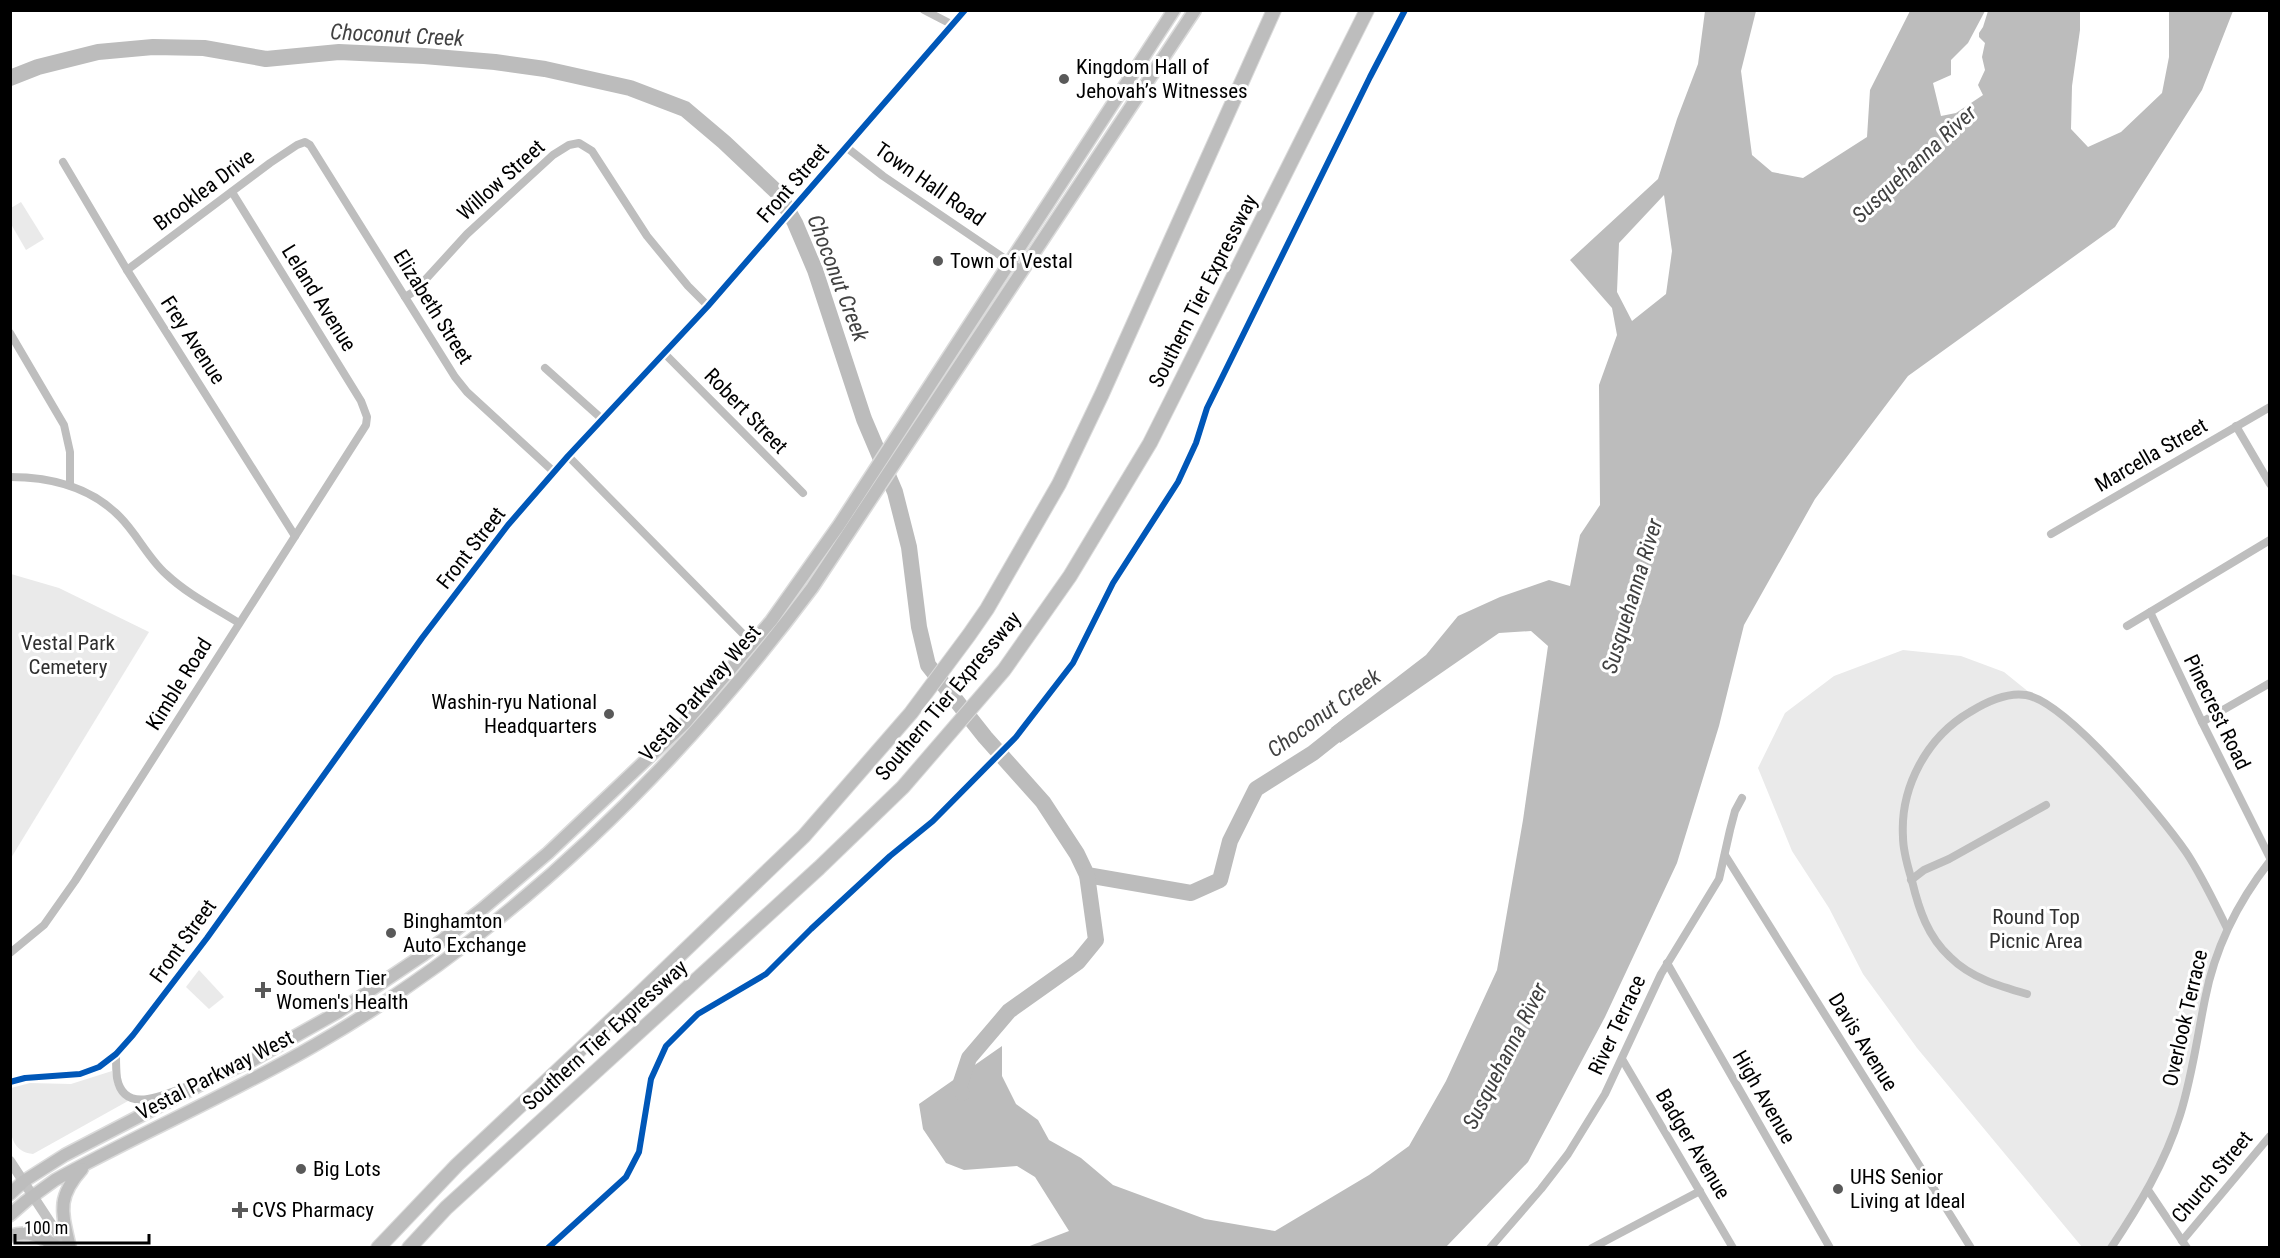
<svg xmlns="http://www.w3.org/2000/svg" width="2280" height="1258" viewBox="0 0 2280 1258" font-family="'Roboto Condensed',sans-serif">
<style>
.green{fill:#eaeaea}
.water{fill:#bcbcbc;fill-rule:evenodd}
.lines{fill:none;stroke-linecap:round;stroke-linejoin:round}
.river{stroke:#bcbcbc;stroke-width:16}
.primary-casing{stroke:#dbdbdb;stroke-width:15}
.highway-casing{stroke:#dbdbdb;stroke-width:16}
.street{stroke:#bebebe;stroke-width:8}
.secondary{stroke:#c2c2c2;stroke-width:10}
.primary{stroke:#bdbdbd;stroke-width:12}
.highway{stroke:#bdbdbd;stroke-width:14}
.cycleway-casing{stroke:#fff;stroke-width:10}
.cycleway{stroke:#0057b8;stroke-width:6}
.poi-dot{fill:#595959;stroke:#fff;stroke-width:2}
.labels{text-anchor:middle;dominant-baseline:central;stroke-width:6;stroke-linejoin:round;paint-order:stroke}
.poi-label{font-size:21px;fill:#000;stroke:#fff;text-anchor:start}
.street-label{font-size:21px;fill:#000;stroke:#fff}
.park-label{font-size:21px;fill:#303030;stroke:#fff}
.water-label{font-size:22px;font-style:italic;fill:#414141;stroke:#fff}
</style>
<rect width="100%" height="100%" fill="#fff"/>
<g class="green">
<polygon points="21,202 44,239 26,250 11,224 11,208"/>
<polygon points="11,574 59,588 149,632 11,858"/>
<polygon points="1903,650 1961,656 2004,672 2094,745 2172,833 2227,928 2205,998 2188,1086 2148,1190 2110,1247 2082,1247 1917,1048 1863,974 1829,908 1792,851 1758,768 1785,713 1834,676"/>
<polygon points="199,970 224,997 209,1009 186,987"/>
<path d="M112 1071 115 1086 128 1101 33 1154C2 1151 11 1111 11 1088L30 1083 71 1084Z"/>
</g>
<path class="water" d="M1705 11H1756L1741 71 1752 155 1772 172 1803 178 1867 137 1870 90 1910 11H1985L1968 43 1951 60V75L1933 83 1941 116 1956 113 1983 95 1978 85 1985 70 1982 57 1985 43 1979 37V33L1983 27 1988 11H2080V30L2072 86 2071 129 2088 147 2121 132 2162 93 2169 57V11H2233L2202 90 2115 227 1908 376 1815 499 1744 625 1719 726 1677 863 1605 1017 1528 1162 1446 1247H1027L1069 1231 1035 1177 1017 1166 964 1170 946 1163 923 1129 919 1104 1002 1046V1076L1016 1104 1038 1120 1049 1140 1081 1158 1113 1185 1205 1219 1275 1231 1369 1175 1409 1146 1446 1081 1497 970 1523 820 1548 646 1531 631 1499 633 1340 743 1331 728 1426 655 1458 616 1500 597 1549 580 1570 586 1580 535 1600 505 1599 385 1617 335 1612 308 1570 260 1658 179 1677 119 1698 64ZM1664 195 1672 251 1666 294 1632 321 1617 292 1619 243Z"/>
<g class="lines">
<g class="river">
<polyline points="10,78 38,67 98,52 153,47 204,48 266,59 339,52 424,56 495,62 545,69 630,88 685,109 724,142 779,194 795,223 815,270 864,419 895,492 909,547 919,627 928,665 985,737 1043,802 1077,854 1087,875 1191,893 1220,880 1230,841 1256,789 1313,753 1352,722"/>
<polyline points="962,1093 959,1088 969,1058 1009,1011 1078,962 1096,940 1087,875"/>
</g>
<g class="primary-casing">
<g id="primary">
<polyline points="10,1194 24,1181 65,1155 213,1078 253,1060 338,1012 423,955 481,910 548,853 685,723 771,621 839,525 1174,10"/>
<path d="M10 1215 26 1201 55 1180C141 1133 231 1094 315 1045 513 931 676 770 812 588L1195 10"/>
<path d="M10 1236C30 1229 43 1238 59 1248"/>
<path d="M70 1248C62 1212 56 1198 82 1169"/>
</g>
</g>
<g class="highway-casing">
<g id="highway">
<polyline points="378,1248 457,1165 635,998 804,836 911,713 969,635 987,609 1059,484 1102,394 1274,10"/>
<polyline points="409,1248 446,1208 819,868 903,787 1004,670 1070,576 1150,443 1367,10"/>
</g>
</g>
<g class="street">
<polyline points="924,10 953,25"/>
<polyline points="846,147 883,176 1023,271"/>
<polyline points="63,162 127,270 295,536"/>
<polyline points="127,270 270,163 297,145 305,142 310,145 455,377 467,392 554,472"/>
<polyline points="405,297 415,291 467,234 553,155 569,145 579,143 592,151 647,236 688,286 708,306"/>
<polyline points="10,333 64,425 70,452 70,485"/>
<polyline points="665,354 803,493"/>
<polyline points="545,368 602,419"/>
<polyline points="2236,426 2270,484"/>
<polyline points="568,456 753,644"/>
<path d="M10 477C51 477 91 487 120 517 137 534 148 558 166 574 187 594 215 608 239 623"/>
<polyline points="2051,534 2270,407"/>
<polyline points="2150,612 2202,722 2270,858"/>
<polyline points="2127,626 2270,540"/>
<polyline points="2202,722 2270,683"/>
<polyline points="1725,855 1971,1248"/>
<polyline points="1911,880 1924,870 1949,859 2046,805"/>
<polyline points="10,953 44,925 75,881 366,425 367,417 361,401 232,192"/>
<polyline points="1667,963 1830,1248"/>
<path d="M2027 994C1999 986 1971 978 1950 957 1928 937 1919 910 1912 881 1908 867 1903 852 1903 837 1900 787 1927 737 1970 712 1986 702 2007 692 2026 695 2067 702 2161 816 2186 852 2202 876 2214 902 2227 928"/>
<path d="M116 1054C116 1062 116 1071 117 1078 124 1115 163 1095 185 1087"/>
<polyline points="1622,1059 1733,1248"/>
<polyline points="10,1082 25,1078 80,1074 99,1067 116,1054 133,1035 207,938 422,638 508,525 568,456 708,306 965,10"/>
<polyline points="2148,1190 2187,1248"/>
<polyline points="2182,1241 2270,1136"/>
<polyline points="1490,1248 1541,1189 1568,1154 1605,1094 1661,974 1719,879 1730,830 1735,811 1742,798"/>
<polyline points="1592,1248 1700,1191"/>
<path d="M2111 1248C2139 1206 2165 1163 2180 1115 2192 1077 2197 1038 2205 999 2215 947 2237 903 2270 861"/>
</g>
<polyline class="secondary" points="10,1161 67,1248"/>
<use href="#primary" class="primary"/>
<use href="#highway" class="highway"/>
<g class="cycleway-casing">
<g id="cycleway">
<polyline points="10,1082 25,1078 80,1074 99,1067 116,1054 133,1035 207,938 422,638 508,525 568,456 708,306 965,10"/>
<polyline points="548,1248 626,1177 639,1152 651,1079 666,1046 698,1014 766,974 811,929 890,856 933,821 1016,737 1073,663 1113,583 1178,482 1196,443 1207,408 1370,77 1405,10"/>
</g>
</g>
<use href="#cycleway" class="cycleway"/>
</g>
<g class="poi-dot">
<circle cx="1064" cy="79" r="6"/>
<circle cx="938" cy="261" r="6"/>
<circle cx="609" cy="714" r="6"/>
<circle cx="391" cy="933" r="6"/>
<path d="M260 981h6v6h6v6h-6v6h-6v-6h-6v-6h6z"/>
<circle cx="301" cy="1169" r="6"/>
<circle cx="1838" cy="1189" r="6"/>
<path d="M237 1201h6v6h6v6h-6v6h-6v-6h-6v-6h6z"/>
</g>
<g class="labels">
<g class="poi-label">
<text x="1076" y="67">Kingdom Hall of<tspan x="1076" dy="24">Jehovah’s Witnesses</tspan></text>
<text x="950" y="261">Town of Vestal</text>
<text x="597" y="702" text-anchor="end">Washin-ryu National<tspan x="597" dy="24">Headquarters</tspan></text>
<text x="403" y="921">Binghamton<tspan x="403" dy="24">Auto Exchange</tspan></text>
<text x="276" y="978">Southern Tier<tspan x="276" dy="24">Women's Health</tspan></text>
<text x="313" y="1169">Big Lots</text>
<text x="1850" y="1177">UHS Senior<tspan x="1850" dy="24">Living at Ideal</tspan></text>
<text x="252" y="1210">CVS Pharmacy</text>
</g>
<g class="street-label">
<text transform="translate(501 180) rotate(-42)">Willow Street</text>
<text transform="translate(793 183) rotate(-49)">Front Street</text>
<text transform="translate(930 184) rotate(35)">Town Hall Road</text>
<text transform="translate(204 190) rotate(-37)">Brooklea Drive</text>
<text transform="translate(1203 291) rotate(-63)">Southern Tier Expressway</text>
<text transform="translate(319 298) rotate(58)">Leland Avenue</text>
<text transform="translate(433 307) rotate(58)">Elizabeth Street</text>
<text transform="translate(193 340) rotate(57)">Frey Avenue</text>
<text transform="translate(746 411) rotate(46)">Robert Street</text>
<text transform="translate(2151 455) rotate(-30)">Marcella Street</text>
<text transform="translate(471 548) rotate(-52)">Front Street</text>
<text transform="translate(179 684) rotate(-58)">Kimble Road</text>
<text transform="translate(700 693) rotate(-49)">Vestal Parkway West</text>
<text transform="translate(948 696) rotate(-50)">Southern Tier Expressway</text>
<text transform="translate(2217 712) rotate(64)">Pinecrest Road</text>
<text transform="translate(183 941) rotate(-54)">Front Street</text>
<text transform="translate(2185 1018) rotate(-77)">Overlook Terrace</text>
<text transform="translate(1617 1025) rotate(-65)">River Terrace</text>
<text transform="translate(605 1035) rotate(-42)">Southern Tier Expressway</text>
<text transform="translate(1863 1042) rotate(58)">Davis Avenue</text>
<text transform="translate(215 1075) rotate(-27)">Vestal Parkway West</text>
<text transform="translate(1764 1097) rotate(60)">High Avenue</text>
<text transform="translate(1693 1144) rotate(59)">Badger Avenue</text>
<text transform="translate(2212 1177) rotate(-50)">Church Street</text>
</g>
<g class="park-label">
<text x="68" y="643">Vestal Park<tspan x="68" dy="24">Cemetery</tspan></text>
<text x="2036" y="917">Round Top<tspan x="2036" dy="24">Picnic Area</tspan></text>
</g>
<g class="water-label">
<text transform="translate(397 35) rotate(3)">Choconut Creek</text>
<text transform="translate(1914 164) rotate(-43)">Susquehanna River</text>
<text transform="translate(838 278) rotate(69)">Choconut Creek</text>
<text transform="translate(1632 596) rotate(-73)">Susquehanna River</text>
<text transform="translate(1324 713) rotate(-36)">Choconut Creek</text>
<text transform="translate(1505 1056) rotate(-63)">Susquehanna River</text>
</g>
</g>
<rect width="2280" height="1258" fill="none" stroke="#000000" stroke-width="24"/>
<path d="M15 1234v9h134v-9" fill="none" stroke="#000000" stroke-width="3"/>
<text x="24" y="1234" font-size="18" fill="#000000" stroke="#ffffff" stroke-width="4.5" paint-order="stroke">100 m</text>
</svg>
